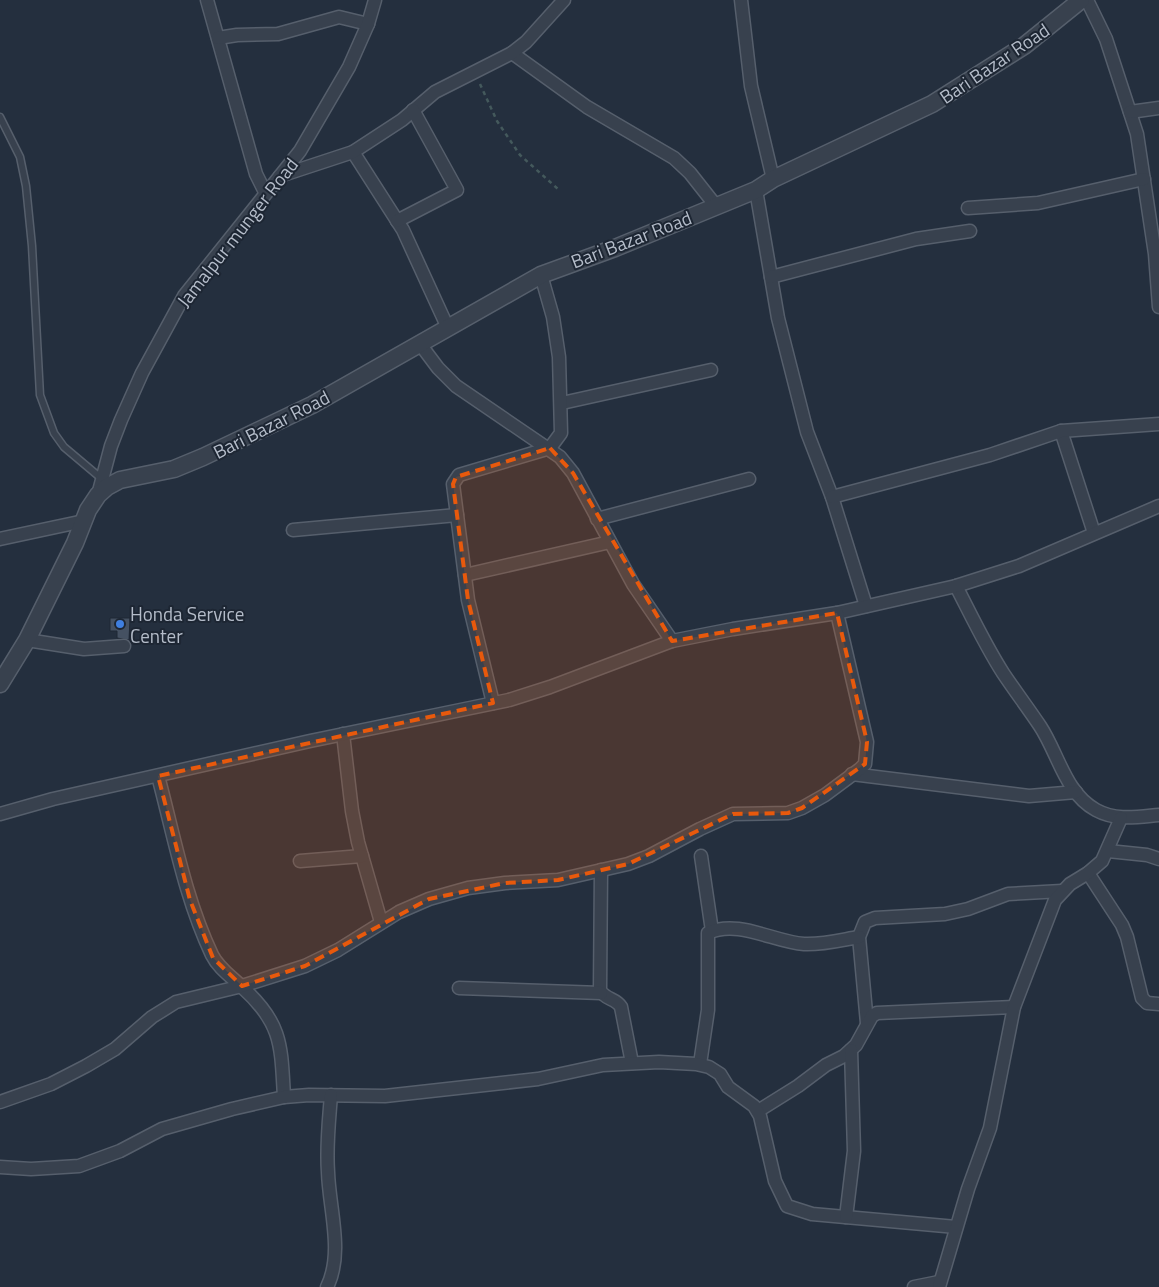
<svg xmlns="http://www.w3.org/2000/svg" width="1159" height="1287" viewBox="0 0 1159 1287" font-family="'Titillium Web',sans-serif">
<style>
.building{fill:#455162;stroke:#1f2835}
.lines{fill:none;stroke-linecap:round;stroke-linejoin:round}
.service-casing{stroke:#565f6c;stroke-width:9}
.minor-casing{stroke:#565f6c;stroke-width:15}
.tertiary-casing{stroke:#565f6c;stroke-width:19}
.path{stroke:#44595c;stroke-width:2.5;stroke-dasharray:4 4;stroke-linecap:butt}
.service{stroke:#38414e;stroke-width:6}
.minor{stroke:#38414e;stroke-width:12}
.tertiary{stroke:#38414e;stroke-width:16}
.marked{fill:#e8590c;fill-opacity:0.2;stroke:#e8590c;stroke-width:4;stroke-dasharray:10 6;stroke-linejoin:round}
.shop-dot{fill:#3f7fe0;stroke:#1d2633;stroke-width:2}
.labels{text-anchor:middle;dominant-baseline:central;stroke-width:4;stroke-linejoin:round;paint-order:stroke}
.street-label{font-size:19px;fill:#b4bcc9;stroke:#1d2633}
.poi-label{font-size:19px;fill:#b4bcc9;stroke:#1d2633;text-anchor:start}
</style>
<rect width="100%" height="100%" fill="#242f3e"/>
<polygon class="building" points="110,618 130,618 129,640 117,638 117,631 110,631"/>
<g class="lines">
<g class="service-casing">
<polyline id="service" points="0,117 20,157 26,186 32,246 40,395 54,433 64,447 102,479"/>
</g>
<g class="minor-casing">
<g id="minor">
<polyline points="207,0 256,174 265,192"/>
<polyline points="741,0 751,86 773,179"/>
<polyline points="1087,0 1106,39 1137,134 1155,254 1159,307"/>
<polyline points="218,38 237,35 278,34 339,17 368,24"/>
<polyline points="512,53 587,107 674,158 690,173 716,206"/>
<polyline points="1130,112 1159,108"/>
<polyline points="353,152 403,230 447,326"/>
<polyline points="280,176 353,152 402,120 435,92 512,53 526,42 564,0"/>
<polyline points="756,190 778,318 807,432 832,497 866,606"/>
<polyline points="968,208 1038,203 1144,179"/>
<polyline points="397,221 457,190 413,110"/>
<polyline points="771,277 916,239 970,231"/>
<polyline points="420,344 438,368 456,386 560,457 573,473 633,584 672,641"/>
<polyline points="562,403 711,370"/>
<polyline points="1061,431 1094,533"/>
<polyline points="98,495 111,446 121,420 142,373 184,296 300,151 349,67 368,24 375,0"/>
<polyline points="832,497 990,455 1061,431 1159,424"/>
<polyline points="597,519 749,479"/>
<polyline points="293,530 457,515"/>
<polyline points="0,539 84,521"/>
<polyline points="465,575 610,542"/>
<path d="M956 586C971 615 985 645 1003 673 1015 691 1028 708 1040 726 1058 753 1065 793 1096 810 1116 821 1137 817 1159 815"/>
<polyline points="27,640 84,649 124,646"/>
<polyline points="493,703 468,600 453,484 459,475 550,448 561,433 559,357 553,317 541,275"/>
<polyline points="343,734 352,811 358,842 381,922"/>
<polyline points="852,774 1029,796 1076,792"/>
<path d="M158 776C174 836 185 898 212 955 219 969 232 977 243 988 283 1024 281 1047 284 1097"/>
<polyline points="0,814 53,799 310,741 509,700 550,687 672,641 733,629 837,613 956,586 1019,566 1159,506"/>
<polyline points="1108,851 1147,855 1159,859"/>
<polyline points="701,856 712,931"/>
<polyline points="300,861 362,856"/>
<path d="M601 870 600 990C605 1000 616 998 621 1007L632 1063"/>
<polyline points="1088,873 1122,925 1127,937 1142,998 1147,1003 1159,1004"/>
<polyline points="459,988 601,993"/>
<polyline points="867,1023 859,937 865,922 875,918 945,914 968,909 1008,894 1062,891"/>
<path d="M700 1064 708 1010V933C738 919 774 942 804 944 822 945 841 940 859 937"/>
<polyline points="0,1102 51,1084 86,1066 115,1049 152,1017 176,1002 242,986 305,966 338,950 399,912 429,899 468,888 505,883 558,880 628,864 649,856 700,829 733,814 788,813 802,808 825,795 860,769 865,764 867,742 837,613"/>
<polyline points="758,1111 798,1086 826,1065 844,1056 856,1045 872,1016 877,1013 1014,1007"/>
<polyline points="0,1167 31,1169 79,1166 120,1151 162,1129 232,1109 284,1097 309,1095 385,1096 538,1079 603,1065 659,1062 696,1064 709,1067 720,1074 728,1087 754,1106 760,1116 775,1181 787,1206 812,1214 956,1227"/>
<polyline points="846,1217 854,1151 851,1050"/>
<path d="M327 1287C344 1253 329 1208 328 1172 326 1146 329 1121 331 1095"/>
<polyline points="914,1287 939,1282"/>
<polyline points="939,1287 968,1189 990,1128 1014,1007 1055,900 1070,884 1088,873 1102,861 1121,818"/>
</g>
</g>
<g class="tertiary-casing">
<polyline id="tertiary" points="0,684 27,640 75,543 88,510 98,495 107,487 120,480 174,469 203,457 312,405 541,275 615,248 756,190 773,179 932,104 1024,46 1081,0"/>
</g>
<polyline class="path" points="480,84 497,121 520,155 558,189"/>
<use href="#service" class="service"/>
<use href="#minor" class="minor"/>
<use href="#tertiary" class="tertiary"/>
</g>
<path class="marked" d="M550 448 573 473 672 641 837 613 867 742 865 764 802 808 788 813 733 814 628 864 558 880 505 883 429 899 305 966 242 986 213 958 190 900 158 776 493 703 468 600 453 484 456 477Z"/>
<circle class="shop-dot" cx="120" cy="624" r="5"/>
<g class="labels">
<g class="street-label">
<text transform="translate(994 63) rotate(-34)">Bari Bazar Road</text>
<text transform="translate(237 232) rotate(-52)">Jamalpur munger Road</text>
<text transform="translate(631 239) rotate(-21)">Bari Bazar Road</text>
<text transform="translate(271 424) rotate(-27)">Bari Bazar Road</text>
</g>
<g class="poi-label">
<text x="130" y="613">Honda Service<tspan x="130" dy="22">Center</tspan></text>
</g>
</g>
</svg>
